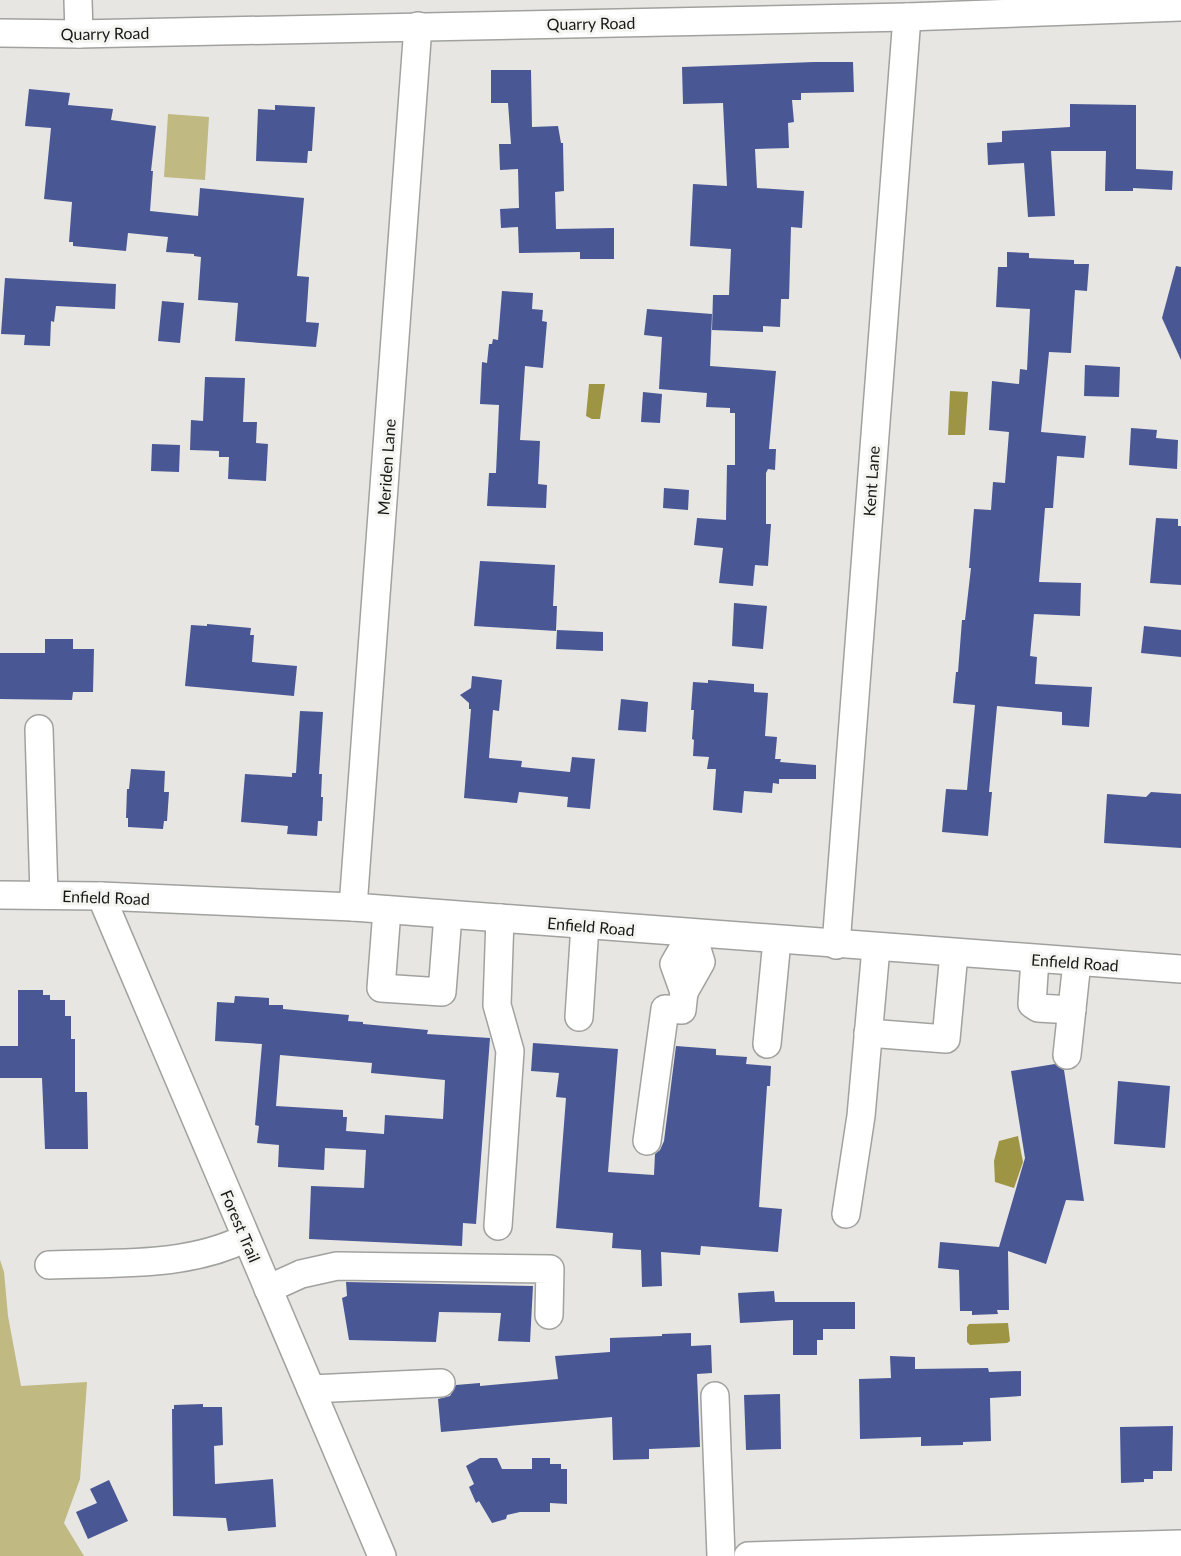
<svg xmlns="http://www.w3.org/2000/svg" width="1181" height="1556" viewBox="0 0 1181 1556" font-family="Lato,sans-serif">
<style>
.green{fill:#c0b981}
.water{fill:#9d9444}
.building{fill:#495795;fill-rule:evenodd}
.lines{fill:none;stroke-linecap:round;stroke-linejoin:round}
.minor-casing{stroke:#a1a19e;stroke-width:30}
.minor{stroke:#fff;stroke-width:27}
.labels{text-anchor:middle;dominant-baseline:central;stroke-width:6;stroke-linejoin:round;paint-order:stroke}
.street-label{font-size:16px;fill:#181817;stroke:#f4f4f1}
</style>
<rect width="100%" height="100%" fill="#e7e6e3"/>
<g class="green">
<polygon points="168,114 209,117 205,180 164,177"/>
<polygon points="0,1260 4,1272 8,1316 21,1386 87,1382 80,1479 64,1523 84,1556 0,1556"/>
</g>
<g class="water">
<polygon points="589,384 605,384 600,419 592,419 586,416"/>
<polygon points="950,391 968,392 965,435 948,435"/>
<polygon points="1018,1136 1023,1162 1014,1188 995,1182 994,1161 999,1141"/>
<polygon points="1008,1323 1010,1341 1007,1343 970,1345 967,1342 967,1327 969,1324"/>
</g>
<g class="building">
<polygon points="814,62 853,62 854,92 801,93 801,100 792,100 794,122 788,123 789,148 755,149 757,188 804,191 802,228 791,227 789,299 781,299 780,327 763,326 763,332 712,330 713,295 729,295 731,249 690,246 693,184 727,186 723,103 683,104 682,67"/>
<polygon points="491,70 531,70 532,127 558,126 561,143 563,143 564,191 555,192 556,229 614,228 614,259 580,259 580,252 519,253 518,227 501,228 500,209 519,208 518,169 500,170 499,144 511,144 508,103 491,103"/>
<polygon points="29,89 70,93 68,105 113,109 111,120 156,126 151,171 153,171 150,211 198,216 200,188 304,198 297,276 309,277 306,322 319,323 316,347 235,341 238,303 198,300 201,257 194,256 194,254 166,252 168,237 128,233 126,251 73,246 73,242 69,242 72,202 44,199 51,128 25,126"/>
<polygon points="1070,104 1136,105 1136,169 1173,171 1172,190 1133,188 1133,191 1105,191 1106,151 1051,151 1055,216 1028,217 1024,163 988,165 987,143 1002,142 1002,131 1070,127"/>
<polygon points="275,105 315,107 312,151 308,151 307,163 256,161 258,109 275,110"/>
<polygon points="1007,252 1029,253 1029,258 1074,260 1074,264 1089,264 1087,291 1075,290 1071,353 1049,352 1041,432 1086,436 1084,458 1057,456 1053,508 1045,508 1039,582 1081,583 1080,616 1034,614 1030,656 1037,657 1035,684 1092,687 1089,727 1062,725 1062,712 997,706 989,792 992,792 988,836 942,832 946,789 967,790 975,705 953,703 956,672 958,672 962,620 965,620 971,568 969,568 974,509 991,510 993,482 1005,483 1009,432 989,430 992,381 1019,384 1020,369 1027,370 1030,309 996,307 998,267 1007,267"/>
<polygon points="1176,266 1181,267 1181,360 1162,318"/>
<polygon points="5,278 116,284 115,309 56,306 54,322 51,321 50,346 24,345 25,335 1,334"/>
<polygon points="502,291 533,293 532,309 543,310 542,321 547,322 543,368 525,366 520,440 540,441 538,484 547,485 546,508 487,506 489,473 496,473 499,405 480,404 482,362 487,363 489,344 492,344 493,339 498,340"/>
<polygon points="162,301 184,303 180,343 158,341"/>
<polygon points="647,309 712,314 710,366 776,371 769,449 776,449 775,470 768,469 766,473 766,524 771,524 768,566 755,565 753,586 719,583 723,548 694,545 697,518 726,520 727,465 735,465 735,413 730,413 730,408 706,407 707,393 659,389 662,337 644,335"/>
<polygon points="1085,365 1120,367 1119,397 1084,396"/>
<polygon points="205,377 245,378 243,422 257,422 256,443 268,444 266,481 228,479 229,457 219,457 219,451 190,450 191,420 203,421"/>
<polygon points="643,392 662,394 660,423 641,422"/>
<polygon points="1131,428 1157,430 1156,438 1178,440 1177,469 1129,465"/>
<polygon points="152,444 180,445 179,472 151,471"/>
<polygon points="664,488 689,490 688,510 663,508"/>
<polygon points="1156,518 1178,519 1178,526 1181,526 1181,585 1150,583"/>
<polygon points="480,561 555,565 553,606 557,606 556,631 474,626"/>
<polygon points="734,603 767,606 763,649 732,646"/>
<polygon points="207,624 251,628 250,635 254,635 252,662 297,666 294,696 185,686 191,625 207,626"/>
<polygon points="1144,626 1181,630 1181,657 1141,653"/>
<polygon points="557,630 603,632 603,651 556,649"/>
<polygon points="45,639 73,639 73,649 94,649 93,692 73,692 72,700 0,699 0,653 45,653"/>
<polygon points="472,676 502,680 499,711 493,710 489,758 522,761 521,767 570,772 572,757 595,759 590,809 567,807 568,797 519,792 517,803 464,798 471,709 469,709 469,703 460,695 471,688"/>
<polygon points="708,680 754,684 754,692 768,693 765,736 777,737 775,759 781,759 780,762 816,765 816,779 779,779 779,784 773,783 772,793 744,791 742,813 713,810 716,769 707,769 709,757 693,756 694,740 692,739 694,710 691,710 693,682 708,683"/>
<polygon points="621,699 648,702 646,732 618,730"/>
<polygon points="300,711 323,712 319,774 322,774 321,797 323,797 322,821 318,821 317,836 287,834 288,826 241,822 245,774 292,777 292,773 296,773"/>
<polygon points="131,769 165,771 164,792 169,792 167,821 164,821 163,829 128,827 128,818 126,818 127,789 129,789"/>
<polygon points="1151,792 1181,794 1181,848 1104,843 1107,794 1146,797"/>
<polygon points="18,990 43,990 43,995 50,995 50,1000 65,1000 65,1016 71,1016 71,1039 75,1039 75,1092 87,1092 88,1149 45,1149 42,1078 0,1078 0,1046 18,1046"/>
<path d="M235 996 269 998V1005H283V1009L349 1015 348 1021 363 1022V1024L428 1030 427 1034 490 1038 476 1224 463 1223 462 1246 309 1239 311 1186 364 1188 366 1150 325 1148 324 1170 278 1167 279 1145 257 1143 259 1126 255 1125 262 1044 215 1041 217 1002 234 1003ZM280 1055 372 1063 371 1073 445 1080 443 1119 385 1115 384 1134 346 1131 347 1117H343V1110L276 1106Z"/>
<polygon points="533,1043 618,1049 608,1172 654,1175 655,1154 660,1150 664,1141 676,1046 716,1049 716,1055 747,1057 746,1064 771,1066 770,1086 767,1086 759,1207 782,1209 778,1252 701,1246 700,1255 661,1252 662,1286 642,1287 641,1250 612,1248 613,1233 556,1228 566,1098 556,1097 559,1073 531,1071"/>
<polygon points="1055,1064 1064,1070 1084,1201 1066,1200 1046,1264 1008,1251 1009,1310 997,1310 998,1314 972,1315 972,1311 960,1311 959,1270 938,1268 940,1242 999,1247 1025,1158 1011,1071"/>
<polygon points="1118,1081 1170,1086 1165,1148 1114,1144"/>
<polygon points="346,1282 533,1286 530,1342 498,1341 501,1313 439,1312 436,1342 349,1340 342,1298 347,1296"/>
<polygon points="774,1291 775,1302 855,1302 855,1329 823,1329 823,1340 817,1340 817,1355 793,1355 793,1320 740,1323 738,1293"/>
<polygon points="691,1333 691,1346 711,1345 712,1373 697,1374 700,1447 649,1449 649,1459 613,1460 612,1417 441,1432 438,1399 450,1396 456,1385 480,1383 480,1386 558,1379 555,1356 610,1352 610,1338 662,1336 662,1334"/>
<polygon points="890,1356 915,1357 915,1369 988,1368 989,1372 1021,1371 1021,1396 990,1398 991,1441 963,1442 963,1445 921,1446 921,1437 860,1439 859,1379 891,1378"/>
<polygon points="780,1394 781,1449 746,1450 744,1395"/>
<polygon points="203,1404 203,1407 222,1407 223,1445 214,1446 215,1484 273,1479 276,1527 228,1531 226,1518 173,1516 172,1409 174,1409 174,1405"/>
<polygon points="1173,1426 1172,1471 1153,1471 1153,1479 1144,1479 1144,1482 1121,1483 1120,1427"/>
<polygon points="480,1458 497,1458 502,1469 532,1469 532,1458 550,1458 550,1464 561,1464 561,1469 567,1469 567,1504 550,1503 550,1512 520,1512 507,1515 506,1519 492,1523 479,1501 476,1503 469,1487 474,1484 466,1466"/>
<polygon points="109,1480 128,1521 88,1539 76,1512 97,1503 90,1489"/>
</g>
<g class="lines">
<g class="minor-casing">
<g id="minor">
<polyline points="78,0 79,34"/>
<polyline points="0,33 79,34 907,17 1181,7"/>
<polyline points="39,729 44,895"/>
<polyline points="0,895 101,896 353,907 1181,969"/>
<polyline points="101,896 382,1556"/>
<polyline points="353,907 418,26"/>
<polyline points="387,910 381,988 442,992 448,915"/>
<polygon points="692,933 701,962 684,992 674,964"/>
<polyline points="836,945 907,17"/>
<polyline points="1035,959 1032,1004 1038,1008 1072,1010"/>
<polyline points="579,1017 585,925"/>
<polyline points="868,1033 946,1039 954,953"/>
<polyline points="767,1044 777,940"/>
<polyline points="1067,1055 1077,962"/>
<polyline points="647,1141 665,1009 682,1010 684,992"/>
<polyline points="846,1214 861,1116 876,948"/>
<polyline points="498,1226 510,1051 497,1005 500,918"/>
<path d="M49 1265C115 1262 186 1268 246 1238"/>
<polyline points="268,1289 301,1274 337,1266 550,1269 549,1315"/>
<polyline points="311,1389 441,1383"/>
<polyline points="715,1396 721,1556"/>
<polyline points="748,1556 1181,1544"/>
</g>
</g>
<use href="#minor" class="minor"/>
</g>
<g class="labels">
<g class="street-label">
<text transform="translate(591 23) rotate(-1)">Quarry Road</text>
<text transform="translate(105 33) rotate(-1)">Quarry Road</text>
<text transform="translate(386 467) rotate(-86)">Meriden Lane</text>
<text transform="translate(871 481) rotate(-86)">Kent Lane</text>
<text transform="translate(106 897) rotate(2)">Enfield Road</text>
<text transform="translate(591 926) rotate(5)">Enfield Road</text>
<text transform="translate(1075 962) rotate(4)">Enfield Road</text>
<text transform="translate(241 1226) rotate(67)">Forest Trail</text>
</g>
</g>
</svg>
